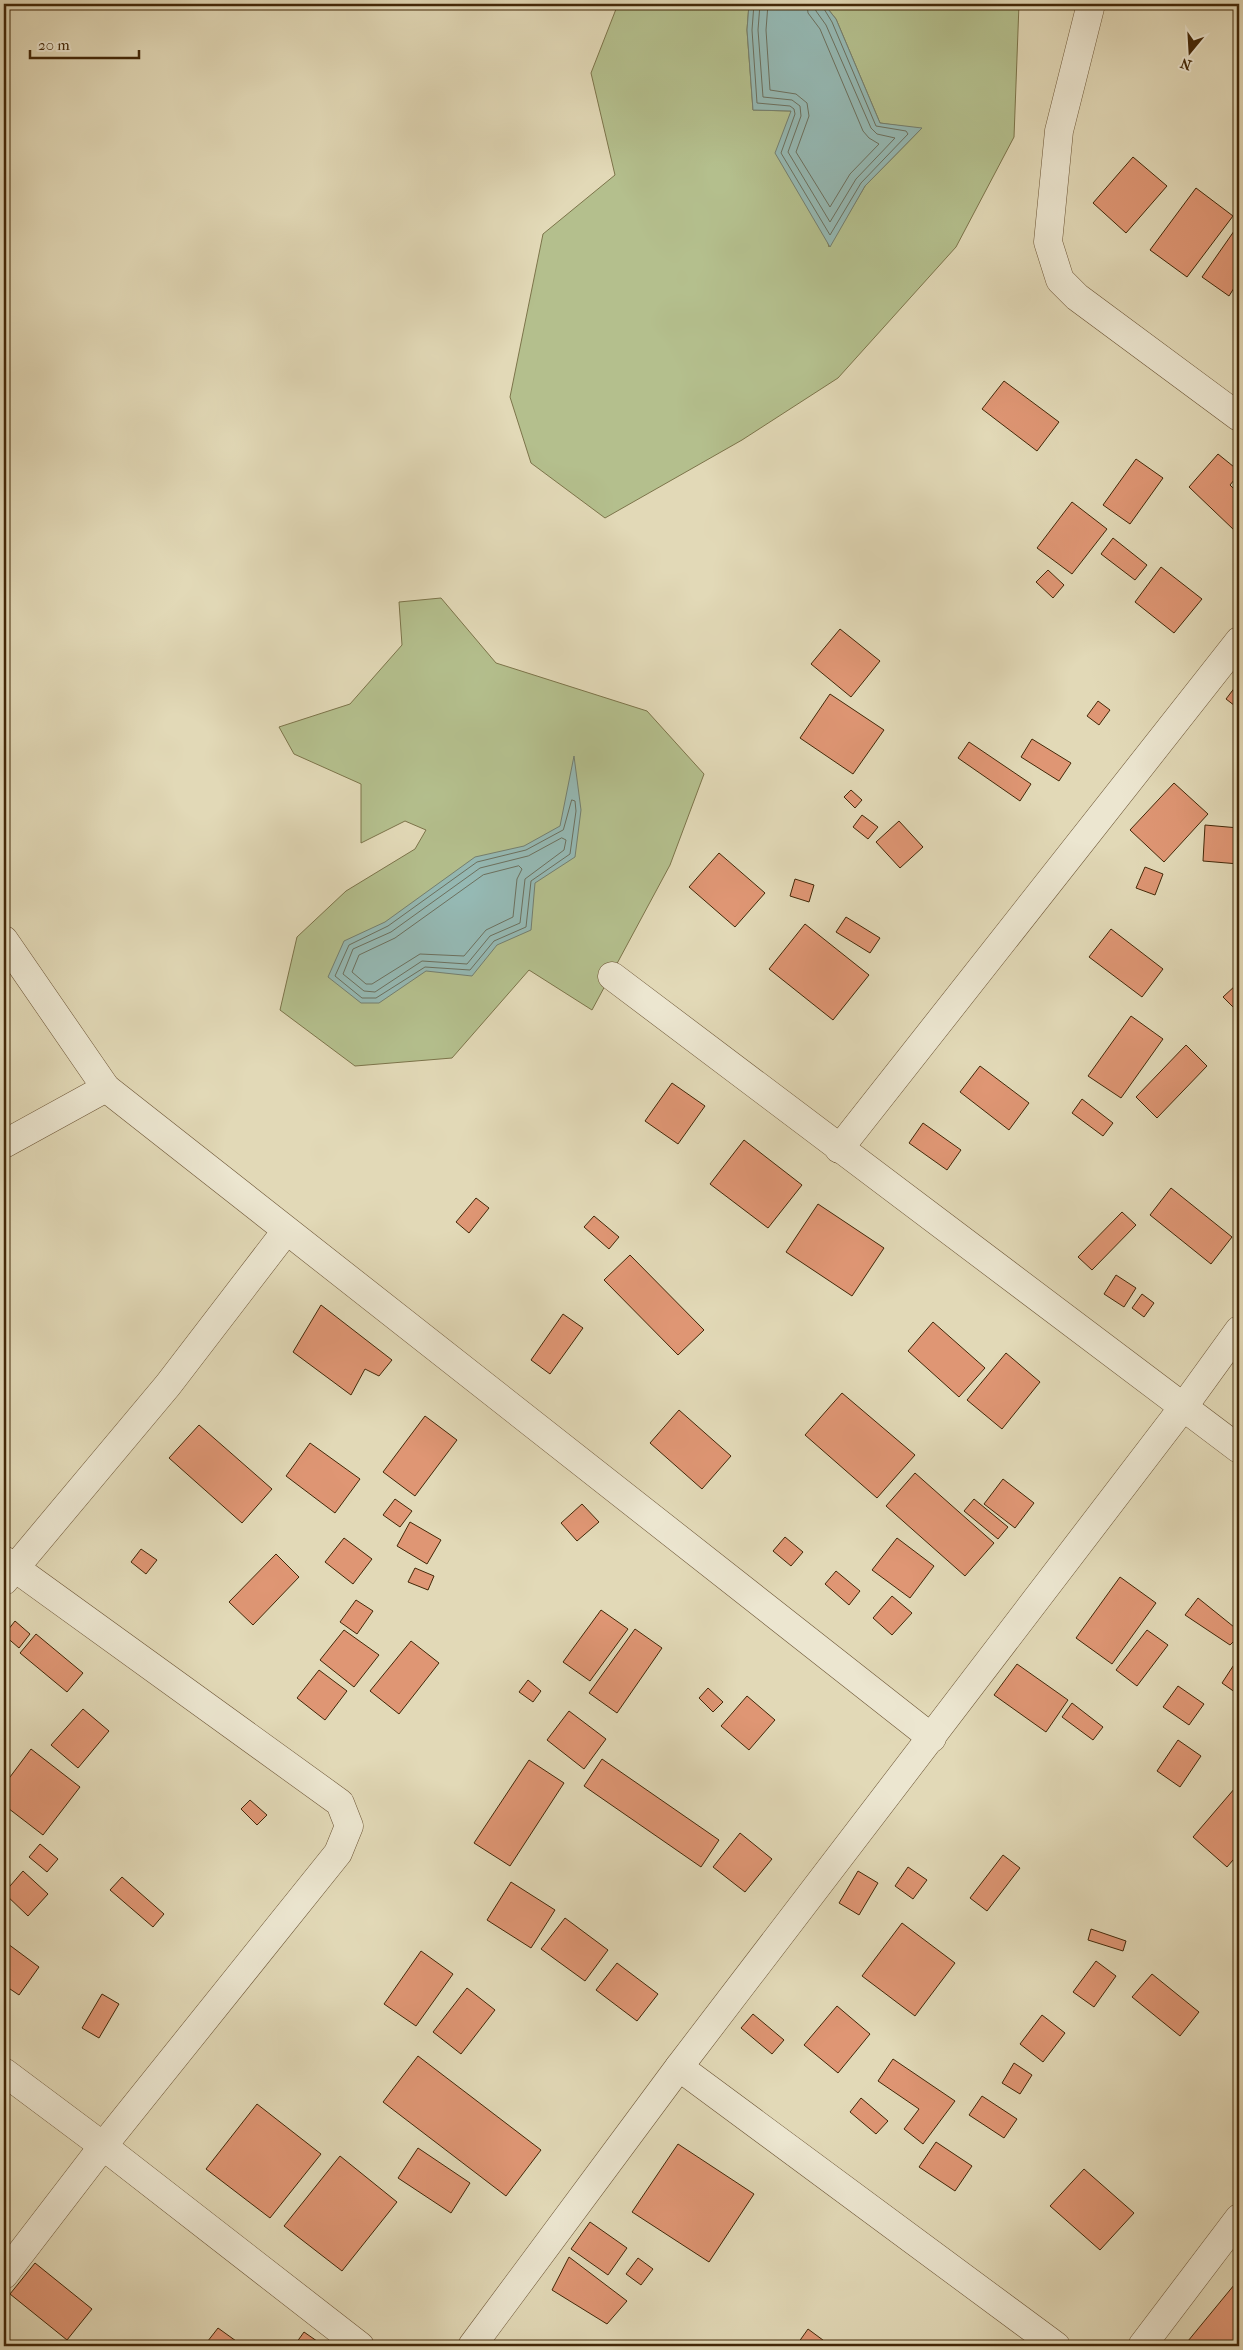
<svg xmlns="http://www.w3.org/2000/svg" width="1243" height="2350" viewBox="0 0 1243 2350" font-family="'IM FELL French Canon',serif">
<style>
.green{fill:#b4bf8d;stroke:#7c744a}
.water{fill:#95b9b4;stroke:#747f6f}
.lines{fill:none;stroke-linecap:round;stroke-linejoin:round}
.shore{stroke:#6c705e;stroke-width:1}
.building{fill:#df9674;stroke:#432808}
.minor-casing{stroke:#6b5434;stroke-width:29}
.minor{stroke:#ece6d0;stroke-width:28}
</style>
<rect width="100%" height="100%" fill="#e2d9b7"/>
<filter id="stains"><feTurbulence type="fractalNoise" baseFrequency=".004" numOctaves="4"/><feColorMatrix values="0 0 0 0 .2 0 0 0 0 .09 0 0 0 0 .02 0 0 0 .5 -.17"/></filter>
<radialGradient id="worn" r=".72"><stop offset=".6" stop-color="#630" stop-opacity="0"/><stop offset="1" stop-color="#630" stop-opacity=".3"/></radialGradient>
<g class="green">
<polygon points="618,4 749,4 747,30 753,110 791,111 829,247 865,186 921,129 880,123 836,19 824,4 1019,4 1014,137 956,247 838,378 742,440 605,518 531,463 510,397 543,234 615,175 591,73"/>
<polygon points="441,598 496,663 647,711 704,774 670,865 592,1010 529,970 452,1058 355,1066 280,1010 297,937 346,891 415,849 426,830 405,821 361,843 361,784 294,754 279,727 350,704 402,645 399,602"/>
</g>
<g class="water">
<polygon points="749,4 824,4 836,19 880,123 922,128 865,186 830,247 775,153 791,111 753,110 747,30"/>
<polygon points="574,756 581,810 575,857 535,883 531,930 497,945 472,976 426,971 379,1003 361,1003 328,977 344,941 385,922 475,857 524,846 560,826"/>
</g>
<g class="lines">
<g class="shore">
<polyline points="754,4 752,30 757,103 790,106 794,109 795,114 781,153 830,235 861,183 908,134 906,131 876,126 832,22 821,4"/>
<polyline points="760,4 758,30 763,97 792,100 800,106 801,116 788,152 830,222 856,179 895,138 877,134 871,128 826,25 816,11 814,4"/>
<polyline points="768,4 766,30 770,90 796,94 807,103 809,116 796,152 830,207 850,174 879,144 869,138 863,131 820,29 808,13 807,4"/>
<polygon points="572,800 575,801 576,811 570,854 531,881 526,927 494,941 470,970 425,967 376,998 362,998 335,976 349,945 388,926 477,862 526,850 563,830"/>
<polygon points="562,838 566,840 564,850 525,879 520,923 490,936 467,964 422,961 375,992 364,991 343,974 353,949 391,932 480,868 528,856"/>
<polygon points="519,866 522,869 517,879 513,917 486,930 464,956 420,954 372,984 366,984 352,972 359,955 395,938 483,875"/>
</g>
</g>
<g class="building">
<polygon points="1133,157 1167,186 1126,233 1093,203"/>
<polygon points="1196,188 1233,216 1187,277 1150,250"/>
<polygon points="1239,224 1239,280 1229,296 1202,277"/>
<polygon points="1004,381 1059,422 1037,451 982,409"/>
<polygon points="1218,454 1239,471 1239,474 1230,485 1239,494 1239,524 1234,530 1189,487"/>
<polygon points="1136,459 1163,478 1130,524 1103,505"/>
<polygon points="1072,502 1107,529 1072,574 1037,548"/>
<polygon points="1113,538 1147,565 1135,580 1101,554"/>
<polygon points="1161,567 1202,599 1174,633 1135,602"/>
<polygon points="1048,570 1064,585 1053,598 1036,582"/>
<polygon points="840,629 880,661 851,697 811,664"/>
<polygon points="1239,682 1239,709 1226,699"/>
<polygon points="830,694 884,730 853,774 800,738"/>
<polygon points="1098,701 1110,710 1099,725 1087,716"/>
<polygon points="1032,739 1071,763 1059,781 1021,757"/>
<polygon points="969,742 1031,784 1020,801 958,758"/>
<polygon points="1174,783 1208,814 1164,862 1130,830"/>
<polygon points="851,790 862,800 855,808 844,797"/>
<polygon points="862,815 878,827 868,839 853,827"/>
<polygon points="899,821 923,847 900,868 876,842"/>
<polygon points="1205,825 1239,828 1239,864 1203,861"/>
<polygon points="719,853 765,893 735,927 689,887"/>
<polygon points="1145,867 1163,874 1155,895 1136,888"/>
<polygon points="795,879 814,885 809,902 790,896"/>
<polygon points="846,917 880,938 870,953 836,932"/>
<polygon points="805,924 869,975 833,1020 769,969"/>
<polygon points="1111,929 1163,969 1142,997 1089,957"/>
<polygon points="1236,985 1239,988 1238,1012 1223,997"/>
<polygon points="1131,1016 1163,1039 1121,1098 1088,1076"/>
<polygon points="1186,1045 1207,1066 1157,1118 1136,1097"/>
<polygon points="980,1066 1029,1103 1009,1130 960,1092"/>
<polygon points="672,1083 705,1106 678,1144 645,1121"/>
<polygon points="1082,1099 1113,1123 1103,1136 1072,1113"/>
<polygon points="923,1123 961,1150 947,1170 909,1143"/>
<polygon points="744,1140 802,1185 768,1228 710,1184"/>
<polygon points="1171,1188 1232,1237 1211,1264 1150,1215"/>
<polygon points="476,1198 489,1208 469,1233 456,1222"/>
<polygon points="818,1204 884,1248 852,1296 786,1252"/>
<polygon points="1122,1212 1136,1225 1092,1270 1078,1257"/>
<polygon points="594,1216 619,1237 609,1249 584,1227"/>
<polygon points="630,1255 704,1330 678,1355 604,1280"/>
<polygon points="1116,1275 1136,1288 1124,1307 1104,1294"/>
<polygon points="1142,1294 1154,1303 1144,1317 1132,1308"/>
<polygon points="321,1305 392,1360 379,1376 365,1369 351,1395 293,1352"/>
<polygon points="563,1314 583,1328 550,1374 531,1360"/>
<polygon points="933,1322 985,1368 959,1397 908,1351"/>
<polygon points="1006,1353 1040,1382 1002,1429 967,1400"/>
<polygon points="842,1393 915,1455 877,1498 805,1435"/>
<polygon points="679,1410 731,1456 702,1489 650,1443"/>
<polygon points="425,1416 457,1440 415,1496 383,1472"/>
<polygon points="199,1425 272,1489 242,1523 169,1458"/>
<polygon points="310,1443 360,1479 335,1513 286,1476"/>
<polygon points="915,1473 994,1543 965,1576 886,1506"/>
<polygon points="1003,1479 1034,1503 1015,1528 984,1504"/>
<polygon points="395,1499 412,1511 400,1527 383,1515"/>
<polygon points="974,1499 1008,1527 998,1539 964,1511"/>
<polygon points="582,1504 599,1522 577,1541 561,1523"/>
<polygon points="410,1522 441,1540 427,1564 397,1546"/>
<polygon points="785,1537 803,1552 791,1566 773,1551"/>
<polygon points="344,1538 372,1559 353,1584 325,1562"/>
<polygon points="897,1538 934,1566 910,1598 872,1570"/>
<polygon points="141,1549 157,1560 146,1574 131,1562"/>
<polygon points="276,1554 299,1577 253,1625 229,1602"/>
<polygon points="415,1568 434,1576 428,1590 408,1582"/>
<polygon points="836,1571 860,1591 849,1605 825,1584"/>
<polygon points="1120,1577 1156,1603 1112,1664 1076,1638"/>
<polygon points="892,1596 912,1613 892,1635 873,1618"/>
<polygon points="1198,1598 1239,1631 1239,1636 1230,1645 1185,1615"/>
<polygon points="356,1600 373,1611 357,1634 340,1622"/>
<polygon points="601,1610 628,1629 590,1681 563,1662"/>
<polygon points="15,1621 30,1634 19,1648 4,1635"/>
<polygon points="635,1629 662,1648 617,1713 589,1693"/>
<polygon points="344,1630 379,1655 354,1687 320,1660"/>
<polygon points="1147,1630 1168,1645 1137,1686 1116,1670"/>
<polygon points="36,1634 83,1673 67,1692 20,1653"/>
<polygon points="411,1641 439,1663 399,1714 370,1691"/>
<polygon points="1239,1657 1239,1695 1222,1683"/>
<polygon points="1017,1664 1068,1700 1046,1732 994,1695"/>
<polygon points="319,1670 347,1691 325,1720 297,1698"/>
<polygon points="528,1680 541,1691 533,1702 519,1692"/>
<polygon points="1178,1686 1204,1704 1189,1725 1163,1707"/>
<polygon points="708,1688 723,1702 713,1712 699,1698"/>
<polygon points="747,1696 775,1720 749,1750 721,1726"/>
<polygon points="1072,1703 1103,1727 1093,1740 1062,1717"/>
<polygon points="83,1709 109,1731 78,1768 51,1745"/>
<polygon points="569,1711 606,1739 584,1769 547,1740"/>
<polygon points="1178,1740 1201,1756 1180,1787 1157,1771"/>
<polygon points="31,1749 80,1787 43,1835 4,1805 4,1785"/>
<polygon points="602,1759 719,1840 701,1867 584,1786"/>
<polygon points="529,1760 564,1783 510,1866 474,1843"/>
<polygon points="1235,1788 1239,1791 1239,1853 1227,1867 1193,1837"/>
<polygon points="250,1800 267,1815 257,1825 241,1809"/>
<polygon points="740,1833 772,1859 745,1892 713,1867"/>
<polygon points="40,1844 58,1859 47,1872 29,1857"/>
<polygon points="1003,1855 1020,1868 987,1911 970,1898"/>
<polygon points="908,1867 927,1880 913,1899 895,1886"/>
<polygon points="23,1871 48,1894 28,1916 4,1893"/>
<polygon points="858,1871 878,1883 859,1915 839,1903"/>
<polygon points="122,1877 164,1914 153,1927 110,1890"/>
<polygon points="511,1882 555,1910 531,1948 487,1920"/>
<polygon points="565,1918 608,1950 585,1981 541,1949"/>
<polygon points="902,1923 955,1963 915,2016 862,1976"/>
<polygon points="1091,1929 1126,1941 1123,1951 1088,1940"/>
<polygon points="4,1941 39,1967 19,1995 4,1985"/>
<polygon points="421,1951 453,1974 416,2026 384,2004"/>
<polygon points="1096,1961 1116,1976 1094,2007 1073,1992"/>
<polygon points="617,1963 658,1994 637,2021 596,1990"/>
<polygon points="1152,1974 1199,2012 1180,2036 1132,1997"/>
<polygon points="467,1988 495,2010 461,2054 433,2032"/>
<polygon points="102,1994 119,2004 99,2038 82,2028"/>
<polygon points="837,2006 870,2034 838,2073 804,2045"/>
<polygon points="753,2014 784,2040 772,2054 741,2028"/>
<polygon points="1042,2015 1065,2033 1043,2062 1020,2044"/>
<polygon points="418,2056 541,2150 506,2196 383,2102"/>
<polygon points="893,2059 955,2101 923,2144 904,2129 919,2109 878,2081"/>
<polygon points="1014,2063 1032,2075 1020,2094 1002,2083"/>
<polygon points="982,2096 1017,2119 1004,2138 969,2115"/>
<polygon points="861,2098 888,2121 876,2134 850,2112"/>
<polygon points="257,2104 321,2154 270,2218 206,2169"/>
<polygon points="936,2142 972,2166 955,2191 919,2167"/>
<polygon points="678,2144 754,2194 709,2262 632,2212"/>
<polygon points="418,2148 470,2183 451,2213 398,2178"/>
<polygon points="340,2156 397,2202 342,2271 284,2226"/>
<polygon points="1084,2169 1134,2213 1100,2250 1050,2206"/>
<polygon points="590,2222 627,2248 608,2275 571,2249"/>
<polygon points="569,2257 627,2301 607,2324 552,2290"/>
<polygon points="638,2258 653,2269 641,2285 626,2274"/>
<polygon points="35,2263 92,2309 67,2340 10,2294"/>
<polygon points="1239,2279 1239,2346 1194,2346 1188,2341"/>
<polygon points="218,2328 243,2346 204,2346"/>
<polygon points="808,2329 831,2346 796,2346"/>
<polygon points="304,2332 324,2346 294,2346"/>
</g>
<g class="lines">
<g class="minor-casing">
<g id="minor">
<polyline points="1091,4 1059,131 1048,242 1060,280 1077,297 1239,417"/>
<polyline points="4,940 106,1088 932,1738"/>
<polyline points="612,976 1239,1449"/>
<polyline points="4,1144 106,1088"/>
<polyline points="839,1149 1239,641"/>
<polyline points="4,1560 340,1803 349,1826 338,1853 103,2146 4,2275"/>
<polyline points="4,1581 168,1385 286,1231"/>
<polyline points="679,2067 1056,2346"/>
<polyline points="4,2072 103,2146 360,2346"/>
<polyline points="472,2346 679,2067 1184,1406 1239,1330"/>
<polyline points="1142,2346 1239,2218"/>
</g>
</g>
<use href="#minor" class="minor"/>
</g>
<rect width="1243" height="2350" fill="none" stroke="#e2d9b7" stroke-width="20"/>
<rect x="5" y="5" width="1233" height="2340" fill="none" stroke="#432808" stroke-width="2.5"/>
<rect x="10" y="10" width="1223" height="2330" fill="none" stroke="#432808"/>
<g transform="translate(1190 52) rotate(198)" stroke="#ece6d0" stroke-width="4" paint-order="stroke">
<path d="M0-4L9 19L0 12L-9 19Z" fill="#432808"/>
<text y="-8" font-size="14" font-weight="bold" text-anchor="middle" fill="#432808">N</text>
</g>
<path d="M30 50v8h109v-8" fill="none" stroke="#432808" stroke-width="2.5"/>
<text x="38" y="50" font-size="15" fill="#432808" stroke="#ece6d0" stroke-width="4" paint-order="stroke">20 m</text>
<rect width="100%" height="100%" filter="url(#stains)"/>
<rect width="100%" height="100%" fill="url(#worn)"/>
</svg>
